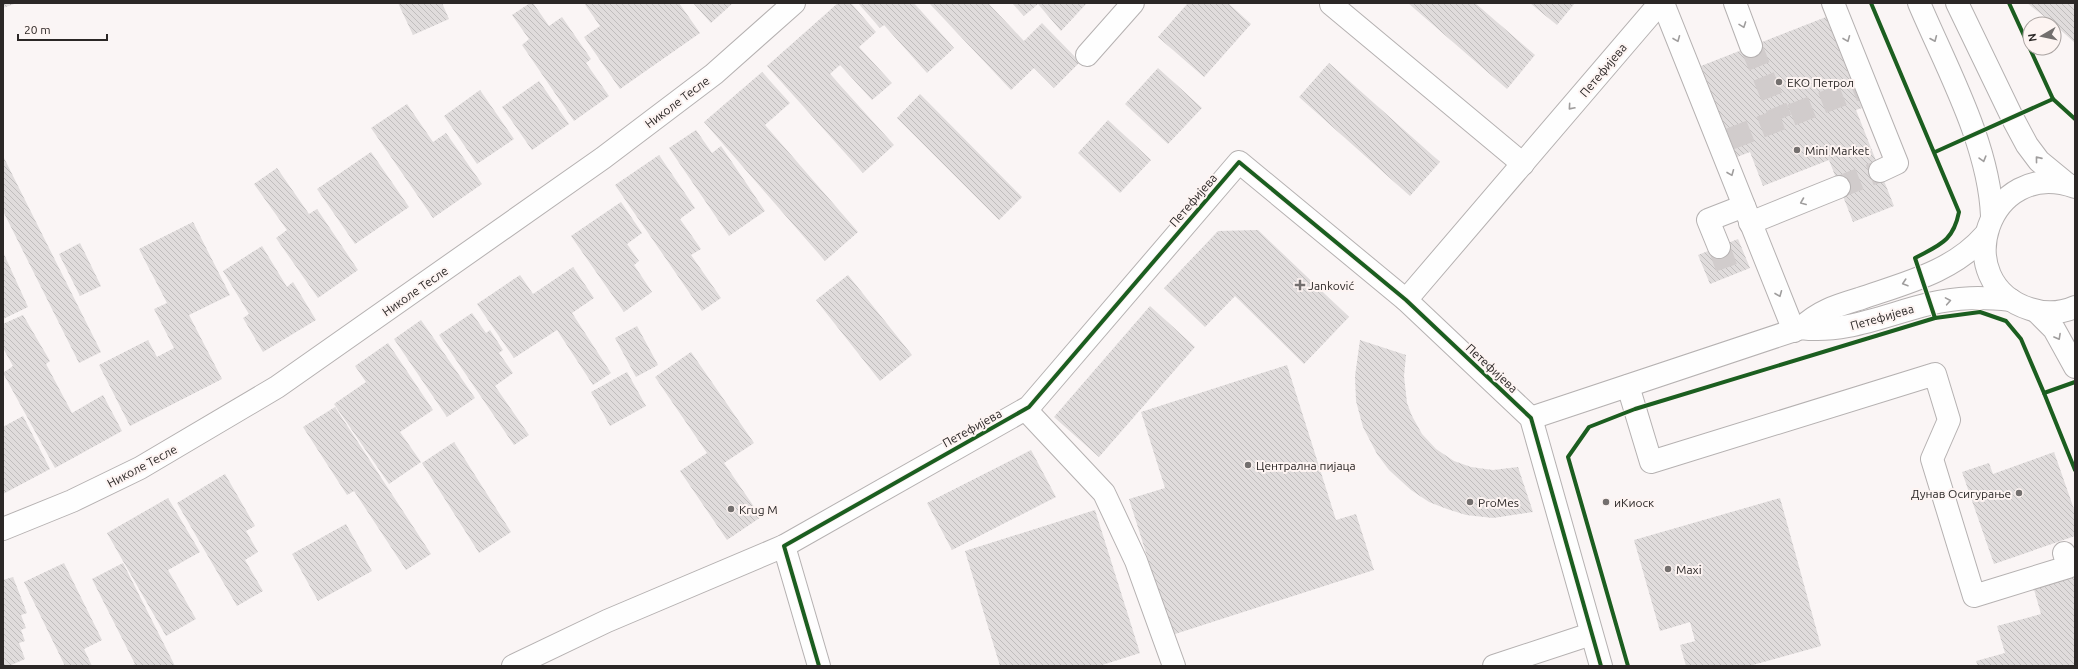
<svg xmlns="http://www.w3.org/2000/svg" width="2078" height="669" viewBox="0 0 2078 669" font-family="Ubuntu,sans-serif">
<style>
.building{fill:url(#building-back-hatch)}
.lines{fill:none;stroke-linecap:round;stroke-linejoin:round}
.minor-tunnel{stroke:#d1cccc;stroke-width:22;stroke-dasharray:22 11;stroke-linecap:butt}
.minor-casing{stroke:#b5b1b1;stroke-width:24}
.major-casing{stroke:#b5b1b1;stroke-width:24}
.minor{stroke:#fefefe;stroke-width:22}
.major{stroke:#fefefe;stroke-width:22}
.cycleway-casing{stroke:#fdf4f2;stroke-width:6}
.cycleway{stroke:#1b5e20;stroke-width:4}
.oneway{stroke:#9f9d9d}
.poi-dot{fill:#736f6e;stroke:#fdf4f2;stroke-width:1.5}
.labels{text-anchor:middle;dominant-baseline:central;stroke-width:4;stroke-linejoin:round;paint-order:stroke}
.street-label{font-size:12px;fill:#2b2726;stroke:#fdf4f2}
.poi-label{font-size:12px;fill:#2b2726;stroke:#fdf4f2;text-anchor:start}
</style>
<defs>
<pattern id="building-back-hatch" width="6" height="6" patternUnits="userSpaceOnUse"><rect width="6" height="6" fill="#e0dcdc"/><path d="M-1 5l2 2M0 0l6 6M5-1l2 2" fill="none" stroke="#c0bdbd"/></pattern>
</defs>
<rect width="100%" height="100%" fill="#faf5f5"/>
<g class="building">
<polygon points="3,3 17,3 3,8"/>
<polygon points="398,3 442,3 449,19 413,35"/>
<polygon points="530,3 533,3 549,26 562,17 591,59 586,63 609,96 574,121 522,45 529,39 512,15"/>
<polygon points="584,3 679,3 700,33 620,89 584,37 600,26"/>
<polygon points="693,3 733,3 711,23"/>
<polygon points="838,3 851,3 876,32 859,47 892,83 872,100 840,65 830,74 894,145 863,173 767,66"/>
<polygon points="858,3 914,3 954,48 927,73 884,25 880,28"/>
<polygon points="929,3 988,3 1024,41 1042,23 1080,62 1054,88 1034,68 1011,90"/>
<polygon points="1012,3 1087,3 1061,31 1038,4 1024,16"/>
<polygon points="1188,3 1228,3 1251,24 1204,77 1158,37"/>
<polygon points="1408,3 1475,3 1535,55 1507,89"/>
<polygon points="1530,3 1575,3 1557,25"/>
<polygon points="2027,3 2075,3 2075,43 2054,24"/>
<polygon points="1826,17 1862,108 1856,110 1894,206 1853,222 1829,160 1763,186 1750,152 1737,157 1701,66"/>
<polygon points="1329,63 1440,162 1410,196 1299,97"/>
<polygon points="1158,68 1202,108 1168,144 1125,104"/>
<polygon points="762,72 790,103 765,125 858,232 825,261 704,122"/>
<polygon points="539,81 569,124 532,150 502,107"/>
<polygon points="480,90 514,139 477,164 444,116"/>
<polygon points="920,94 1022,197 999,220 897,118"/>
<polygon points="407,104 433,142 446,133 482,184 433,218 371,128"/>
<polygon points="1108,120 1151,160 1120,193 1078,153"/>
<polygon points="696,130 712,153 721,146 765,211 729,236 669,148"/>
<polygon points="371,152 409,207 355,244 317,189"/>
<polygon points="659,155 695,208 680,219 701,249 691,255 721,298 702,311 615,185"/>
<polygon points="3,156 101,352 79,363 3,211"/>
<polygon points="277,168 309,214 317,209 358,270 318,298 276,238 287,230 254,184"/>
<polygon points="621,202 642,233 627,244 639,261 634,265 652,292 624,312 571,236"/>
<polygon points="193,222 230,295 189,315 222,379 130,426 99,365 148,340 157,357 174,348 154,309 167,303 139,249"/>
<polygon points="1258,230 1349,317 1304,364 1235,296 1205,327 1164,288 1218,231"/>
<polygon points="1738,239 1750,268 1710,284 1698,255"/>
<polygon points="80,243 101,286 80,296 59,254"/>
<polygon points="262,246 287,287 293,282 316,320 263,352 243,318 249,314 223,271"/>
<polygon points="3,252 28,307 3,319"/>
<polygon points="573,267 594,298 572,313 611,373 593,385 557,330 514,358 477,304 520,275 533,294"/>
<polygon points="848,275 912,355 880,381 816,300"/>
<polygon points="1150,306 1195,347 1099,457 1054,417"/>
<polygon points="472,313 486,333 490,330 503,350 499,353 513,373 495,386 529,435 514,445 439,335"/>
<polygon points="23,315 50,361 46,364 72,413 103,395 122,431 55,468 3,373 13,366 3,348 3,324"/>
<polygon points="421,320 475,398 447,417 394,339"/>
<polygon points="637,326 658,365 636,377 615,338"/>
<polygon points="1360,340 1406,355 1404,376 1407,403 1412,416 1422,434 1436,449 1454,461 1471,467 1493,470 1518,467 1533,512 1493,518 1466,515 1447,509 1429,502 1411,490 1389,470 1377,454 1363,427 1356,401 1355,376"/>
<polygon points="388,343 433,410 400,432 421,462 389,484 334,404 366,382 355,366"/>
<polygon points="691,352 754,443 724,463 761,517 727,540 680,471 707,453 655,377"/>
<polygon points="1287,365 1336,520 1356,514 1374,570 1172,635 1129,499 1165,488 1141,412"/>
<polygon points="627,372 646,406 610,426 591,392"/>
<polygon points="335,407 431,554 406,570 354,491 347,495 303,427"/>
<polygon points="23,416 50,469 3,494 3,427"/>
<polygon points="454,442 511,532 479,553 422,463"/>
<polygon points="1031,450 1056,497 952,550 927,503"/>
<polygon points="2054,452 2075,512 2075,536 1994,564 1962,472 1989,463 1993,474"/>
<polygon points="225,474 255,526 246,531 258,552 245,560 263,591 237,606 177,503"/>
<polygon points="168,498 200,552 168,570 196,619 166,636 107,533"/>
<polygon points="1780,498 1821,646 1749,666 1686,666 1680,645 1695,641 1690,622 1660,631 1634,540"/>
<polygon points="1095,510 1140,653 1099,666 1000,666 965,551"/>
<polygon points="346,524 372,571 318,601 292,554"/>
<polygon points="64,563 102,640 84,649 92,666 65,666 24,582"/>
<polygon points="123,563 175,666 131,666 135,664 92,579"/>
<polygon points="2075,574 2075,666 1978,666 1976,661 2005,653 1997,626 2041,614 2033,586"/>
<polygon points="13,577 27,613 21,615 26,628 21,630 25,641 19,643 25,659 9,666 3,666 3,580"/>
</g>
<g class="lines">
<g class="minor-tunnel">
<polyline points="1751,46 1781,119"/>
<polyline points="1730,139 1855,90"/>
<polyline points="1839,187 1880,171"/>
<polyline points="1719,247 1727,269"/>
</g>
<g class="minor-casing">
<g id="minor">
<polyline points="1663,3 1794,331"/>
<polyline points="1735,3 1751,46"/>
<polyline points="1833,3 1897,163 1880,171"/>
<polyline points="1331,4 1523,164"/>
<polyline points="1087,55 1133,3"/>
<polyline points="1750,223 1839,187"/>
<polyline points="1719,247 1708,220 1744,206"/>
<polyline points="1406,300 1660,3"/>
<path d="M1801 328C1819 311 1836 306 1859 299 1905 283 1953 272 1985 235"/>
<polyline points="1628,386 1651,462 1935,374 1949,420 1932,459 1974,596 2068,567 2064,553"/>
<polyline points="1026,410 1104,493 1136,561 1174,666"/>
<path d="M1531 418 1801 328C1845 334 1887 314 1929 304 1958 297 1982 297 2011 300"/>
<polyline points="3,529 72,501 140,468 277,387 603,158 714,74 794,3"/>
<polyline points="784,546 819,666"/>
<polyline points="513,666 607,621 784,546 1029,407 1239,162 1406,300 1531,418 1601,666"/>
<polyline points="1494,666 1591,634"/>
</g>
</g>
<g class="major-casing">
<g id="major">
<path d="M1919 3C1947 69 1989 144 1992 216"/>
<polyline points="1957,3 2012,117 2027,145 2039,161 2067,184"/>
<path d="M2075 187C1988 156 1947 283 2030 309 2045 314 2061 313 2075 307"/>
<polyline points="2036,311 2054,329 2075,367"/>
</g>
</g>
<use href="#minor" class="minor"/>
<use href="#major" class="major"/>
<g class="cycleway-casing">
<g id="cycleway">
<path d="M1871 3 1959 212C1953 242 1939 245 1915 258L1935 318"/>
<polyline points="2009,3 2053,99 2075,119"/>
<polyline points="1935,152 2053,99"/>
<polyline points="2044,393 2075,470"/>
<polyline points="819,666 784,546 1029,407 1239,162 1406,300 1531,418 1601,666"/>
<polyline points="1628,666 1568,457 1589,427 1635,409 1935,318 1980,312 2006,321 2021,339 2044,393 2075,382"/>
</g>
</g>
<use href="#cycleway" class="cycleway"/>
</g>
<defs><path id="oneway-chevron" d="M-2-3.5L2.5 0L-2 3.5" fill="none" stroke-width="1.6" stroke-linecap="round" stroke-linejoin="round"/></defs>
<g class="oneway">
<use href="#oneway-chevron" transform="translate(1743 25) rotate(70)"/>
<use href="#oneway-chevron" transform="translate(1677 39) rotate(68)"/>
<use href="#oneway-chevron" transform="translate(1847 39) rotate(68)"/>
<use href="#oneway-chevron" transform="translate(1934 39) rotate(67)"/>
<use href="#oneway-chevron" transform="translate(1571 107) rotate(131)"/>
<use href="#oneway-chevron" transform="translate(1983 159) rotate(74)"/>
<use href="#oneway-chevron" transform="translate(2038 159) rotate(-129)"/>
<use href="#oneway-chevron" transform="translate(1731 173) rotate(68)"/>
<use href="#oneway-chevron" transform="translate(1803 202) rotate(158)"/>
<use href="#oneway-chevron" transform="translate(1905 283) rotate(162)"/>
<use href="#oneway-chevron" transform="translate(1779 294) rotate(68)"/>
<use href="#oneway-chevron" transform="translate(1948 301) rotate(-10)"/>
<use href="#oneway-chevron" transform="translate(2058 337) rotate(61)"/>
</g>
<g class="poi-dot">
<circle cx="1779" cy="82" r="4"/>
<circle cx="1797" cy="150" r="4"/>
<path d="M1298 279h4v4h4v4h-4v4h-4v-4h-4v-4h4z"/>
<circle cx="1248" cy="465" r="4"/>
<circle cx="2019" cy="493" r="4"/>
<circle cx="1470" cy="502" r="4"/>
<circle cx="1606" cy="502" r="4"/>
<circle cx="731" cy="509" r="4"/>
<circle cx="1668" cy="569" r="4"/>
</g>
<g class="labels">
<g class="street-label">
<text transform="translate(1603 70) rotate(-50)">Петефијева</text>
<text transform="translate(677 102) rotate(-37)">Николе Тесле</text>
<text transform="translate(1193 200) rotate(-49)">Петефијева</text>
<text transform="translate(415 291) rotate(-35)">Николе Тесле</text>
<text transform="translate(1882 317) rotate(-16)">Петефијева</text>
<text transform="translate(1492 368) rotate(43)">Петефијева</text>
<text transform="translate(972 428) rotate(-29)">Петефијева</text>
<text transform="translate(142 466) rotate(-28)">Николе Тесле</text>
</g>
<g class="poi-label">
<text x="1787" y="82">ЕКО Петрол</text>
<text x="1805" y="150">Mini Market</text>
<text x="1308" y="285">Janković</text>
<text x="1256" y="465">Централна пијаца</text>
<text x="2011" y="493" text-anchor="end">Дунав Осигурање</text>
<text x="1478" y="502">ProMes</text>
<text x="1614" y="502">иКиоск</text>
<text x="739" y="509">Krug M</text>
<text x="1676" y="569">Maxi</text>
</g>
</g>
<rect width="2078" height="669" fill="none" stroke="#2b2726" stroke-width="8"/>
<g transform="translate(2042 36) rotate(261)"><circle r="19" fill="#fdf4f2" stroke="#a9a2a0"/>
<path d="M0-3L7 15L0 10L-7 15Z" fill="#736f6e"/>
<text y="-6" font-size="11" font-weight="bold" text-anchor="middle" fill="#2b2726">N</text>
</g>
<path d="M18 34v6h89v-6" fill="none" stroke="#2b2726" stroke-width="2"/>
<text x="24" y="34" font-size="12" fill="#2b2726" stroke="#fdf4f2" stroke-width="3" paint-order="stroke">20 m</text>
</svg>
